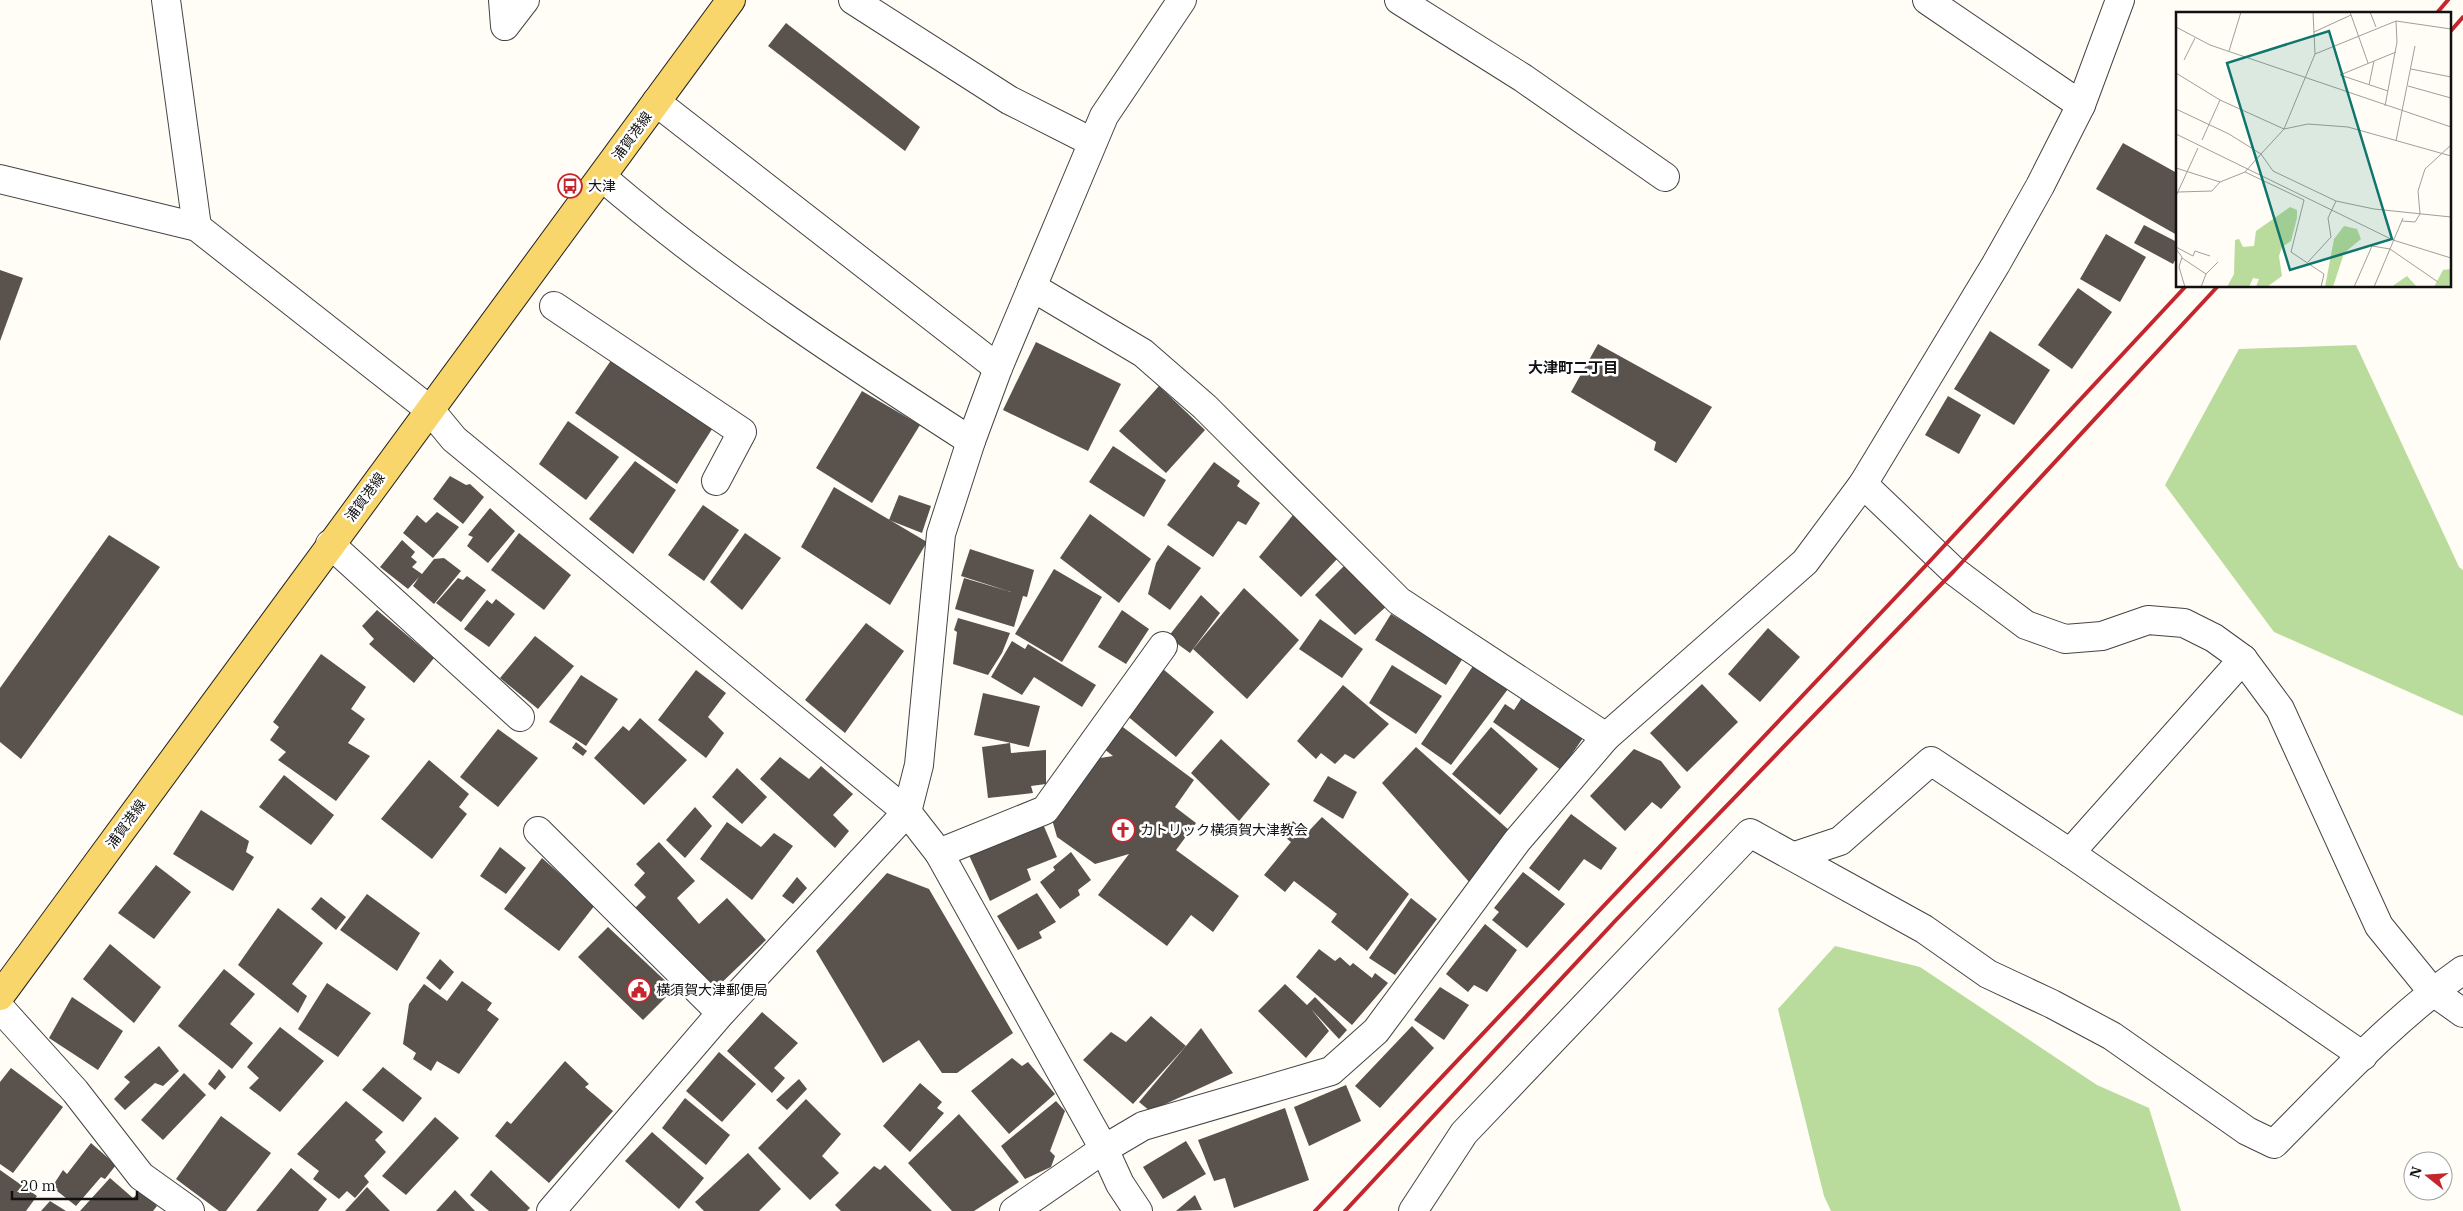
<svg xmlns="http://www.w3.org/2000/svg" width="2463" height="1211" viewBox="0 0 2463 1211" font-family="'IBM Plex Serif','Noto Sans JP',serif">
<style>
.forest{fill:#b9dc9c}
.building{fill:#5a524d}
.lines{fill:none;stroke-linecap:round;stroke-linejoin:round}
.minor-casing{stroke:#444;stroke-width:30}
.major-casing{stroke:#222;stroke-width:30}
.minor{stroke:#fff;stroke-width:28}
.major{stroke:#f9d66b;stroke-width:28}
.rail{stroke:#c4262e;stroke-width:4}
.labels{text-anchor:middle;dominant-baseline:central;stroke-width:5;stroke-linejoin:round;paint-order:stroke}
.street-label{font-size:14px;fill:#111;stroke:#fff}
.poi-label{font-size:14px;fill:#111;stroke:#fff;text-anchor:start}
.neighbourhood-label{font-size:15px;font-weight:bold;fill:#111;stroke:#fff}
.inset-road{fill:none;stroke:#a09f9a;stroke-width:1}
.view{fill:#0f766e;fill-opacity:0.15;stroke:#0f766e;stroke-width:2.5}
.inset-edge{fill:none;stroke:#111;stroke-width:2.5}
</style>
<rect width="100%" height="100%" fill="#fffdf5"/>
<g class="forest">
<polygon points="2356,345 2459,567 2463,570 2463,716 2274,632 2165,485 2239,349"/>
<polygon points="1835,946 1920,967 2097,1085 2149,1108 2181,1211 1831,1211 1824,1196 1778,1009"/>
</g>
<g class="building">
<polygon points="786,23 920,127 905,151 768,46"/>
<polygon points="2123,143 2177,173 2177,235 2096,189"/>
<polygon points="2144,225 2177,242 2177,257 2173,264 2134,243"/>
<polygon points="2106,234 2146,257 2120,302 2080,279"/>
<polygon points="0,270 23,278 0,341"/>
<polygon points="2078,288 2112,312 2072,369 2038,345"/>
<polygon points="1990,331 2050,370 2014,425 1954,389"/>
<polygon points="1036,342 1121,384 1088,451 1003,410"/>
<polygon points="1598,344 1712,407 1676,463 1654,450 1656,442 1571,392"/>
<polygon points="614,356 714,426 677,484 575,413"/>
<polygon points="1159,386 1205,430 1166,473 1119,431"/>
<polygon points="862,391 920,425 872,503 816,468"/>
<polygon points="1948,396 1981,415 1959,454 1925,435"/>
<polygon points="568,421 619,457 586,500 539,464"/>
<polygon points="1113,446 1166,480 1144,517 1089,482"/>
<polygon points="635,461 676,490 633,554 589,519"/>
<polygon points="1214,462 1240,481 1237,486 1260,503 1246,525 1238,521 1213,557 1167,525"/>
<polygon points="450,476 466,485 470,484 484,497 463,524 433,499"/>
<polygon points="834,487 927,542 890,605 801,547"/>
<polygon points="899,495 931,506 922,533 889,520"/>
<polygon points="703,505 739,530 704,581 668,555"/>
<polygon points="490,508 515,531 488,563 467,546 473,537 468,535"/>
<polygon points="437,512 459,527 433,558 403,533 417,515 426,523"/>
<polygon points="1090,514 1151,559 1119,603 1060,558"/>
<polygon points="1293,515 1339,557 1301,597 1259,557"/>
<polygon points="519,533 571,575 544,610 491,570"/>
<polygon points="745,533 781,558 742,610 710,582"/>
<polygon points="109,535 160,567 21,759 0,742 0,688"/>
<polygon points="402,540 415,552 411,557 417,562 412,567 422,574 434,559 444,558 461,571 434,604 413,586 419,577 408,589 380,567"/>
<polygon points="1168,545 1201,568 1170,610 1148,594 1156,563"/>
<polygon points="970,549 1034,570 1027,597 1023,596 1014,627 955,609 964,578 1011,592 961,576"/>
<polygon points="1350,560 1389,604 1355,635 1315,595"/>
<polygon points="1054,569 1102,597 1062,662 1015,634"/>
<polygon points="467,576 486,590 461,622 436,603 458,578 463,580"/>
<polygon points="1244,588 1299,640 1247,699 1193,649"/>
<polygon points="1201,595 1220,613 1190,653 1168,637"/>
<polygon points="496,599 515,614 489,647 464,629 487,600 492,604"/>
<polygon points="377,610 434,658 414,683 369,644 374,639 362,626"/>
<polygon points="1122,610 1149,629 1126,664 1098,647"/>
<polygon points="1391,614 1463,658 1446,685 1375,640"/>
<polygon points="958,618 1010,633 1002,653 988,675 953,664 957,632 954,630"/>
<polygon points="1320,619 1363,649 1342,678 1299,649"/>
<polygon points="866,623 904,651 845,733 805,700"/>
<polygon points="1768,628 1800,657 1760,702 1728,674"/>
<polygon points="535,636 574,666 538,709 500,678"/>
<polygon points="1012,641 1025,649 1028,644 1096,685 1082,707 1034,677 1022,695 991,677"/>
<polygon points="321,654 366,687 351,709 365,719 348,743 370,756 336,801 278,760 286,752 270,740 279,727 273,722"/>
<polygon points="1475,663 1511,685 1451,765 1421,744"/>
<polygon points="1392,665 1442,696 1416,734 1369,703"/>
<polygon points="1163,669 1214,712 1176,757 1125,714"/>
<polygon points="696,670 726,693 708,717 724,733 706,758 658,720"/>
<polygon points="581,675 618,699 586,746 549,722"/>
<polygon points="1702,684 1738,722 1687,772 1650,733"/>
<polygon points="1343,685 1389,724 1354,759 1345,754 1335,764 1321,753 1316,759 1297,741"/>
<polygon points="983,693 1040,706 1029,747 974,735"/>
<polygon points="1523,696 1585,735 1561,770 1493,722 1505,704 1514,710"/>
<polygon points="640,718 687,760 644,805 594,758 623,726 629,731"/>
<polygon points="1116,722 1194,780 1175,807 1196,823 1176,850 1239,896 1213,932 1191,915 1167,946 1098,895 1129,854 1095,864 1057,837 1049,809 1081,761 1113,756 1099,745"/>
<polygon points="1491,727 1538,769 1500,815 1452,774"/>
<polygon points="498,729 538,758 498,807 460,777"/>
<polygon points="1221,739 1270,784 1239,821 1191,773"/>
<polygon points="576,742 587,751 583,756 572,748"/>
<polygon points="1010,743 1011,753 1046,750 1046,784 1031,786 1033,793 988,798 982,747"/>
<polygon points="1416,747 1510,831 1470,883 1382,783"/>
<polygon points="1634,749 1661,761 1681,787 1661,809 1652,802 1625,831 1590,796"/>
<polygon points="780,757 809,779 821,766 853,794 833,815 849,831 835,848 760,779"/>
<polygon points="429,760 469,794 459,807 467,814 432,859 381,819"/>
<polygon points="737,768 767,797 742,824 712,797"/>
<polygon points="284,775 334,815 311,845 259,807"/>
<polygon points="1328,776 1357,792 1343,819 1313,801"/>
<polygon points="695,807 712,826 685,858 666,840"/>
<polygon points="201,810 249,841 246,852 254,857 233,891 173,854"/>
<polygon points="1571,814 1617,848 1601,870 1584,859 1559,891 1529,868"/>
<polygon points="1040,817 1057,857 1027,869 1031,880 990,901 967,851"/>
<polygon points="1322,817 1409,894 1367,951 1331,922 1337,914 1294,881 1285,892 1264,875 1291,842 1281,834 1293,821 1307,833"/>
<polygon points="727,822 761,847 774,833 793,846 752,900 700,859"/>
<polygon points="659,842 695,881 677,898 699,924 727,898 766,940 714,990 634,909 646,897 634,885 645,873 636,864"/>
<polygon points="500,847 526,868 506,894 480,876"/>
<polygon points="1071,852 1091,880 1078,890 1080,895 1060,909 1040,882 1055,870 1053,867"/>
<polygon points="542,858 595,905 559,951 504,909"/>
<polygon points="156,865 191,892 154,939 118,913"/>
<polygon points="1523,872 1565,904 1527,948 1492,920 1499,912 1494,908"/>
<polygon points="887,873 929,889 1013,1033 957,1073 942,1073 919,1040 883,1063 816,951"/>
<polygon points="797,877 807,888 793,904 782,896"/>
<polygon points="1037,893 1056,922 1039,932 1042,938 1018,950 997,916"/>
<polygon points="367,894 420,933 397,971 340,930"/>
<polygon points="321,897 346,917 336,930 311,909"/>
<polygon points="1411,898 1437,919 1395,975 1369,958"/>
<polygon points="278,908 323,943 292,984 307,996 298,1013 238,965"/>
<polygon points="1485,924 1517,950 1487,992 1474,985 1468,992 1446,974"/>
<polygon points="608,927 674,989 643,1020 578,957"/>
<polygon points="110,944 161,987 134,1023 83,979"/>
<polygon points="1319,949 1335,961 1340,957 1350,966 1353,963 1372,978 1375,973 1388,983 1352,1025 1296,977"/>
<polygon points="440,959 454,972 440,990 426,978"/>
<polygon points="224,969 255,994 230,1024 253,1043 232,1069 178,1026"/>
<polygon points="462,981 492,1003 487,1010 499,1019 459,1074 437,1061 431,1071 413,1059 416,1053 403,1044 409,1004 424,984 447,1001"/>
<polygon points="327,983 371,1013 338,1057 298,1029"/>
<polygon points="1285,984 1307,1005 1315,997 1347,1030 1339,1039 1311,1009 1329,1031 1306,1058 1258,1011"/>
<polygon points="1440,987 1469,1005 1444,1040 1414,1020"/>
<polygon points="72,997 123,1031 98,1070 49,1038"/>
<polygon points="762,1012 798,1043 774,1068 785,1078 772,1093 727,1051"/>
<polygon points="1151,1016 1186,1046 1133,1104 1083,1060 1111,1032 1126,1042"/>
<polygon points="1412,1026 1434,1048 1380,1108 1355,1086"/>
<polygon points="280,1027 324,1061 280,1112 249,1088 259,1078 247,1067"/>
<polygon points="1201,1028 1233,1073 1150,1111 1139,1102"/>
<polygon points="159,1046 179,1071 163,1086 155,1083 125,1110 114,1099 130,1082 124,1077"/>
<polygon points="719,1052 756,1084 722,1122 686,1091"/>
<polygon points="1012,1058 1022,1066 1028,1062 1055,1094 1009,1134 971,1091"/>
<polygon points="565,1061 589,1084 585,1087 613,1111 549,1183 495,1136 507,1121 511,1124"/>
<polygon points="383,1067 422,1098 403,1122 362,1090"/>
<polygon points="11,1068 63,1107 13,1173 0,1164 0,1082"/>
<polygon points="219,1069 226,1077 215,1090 208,1084"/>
<polygon points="184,1073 206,1095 163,1140 141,1120"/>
<polygon points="799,1079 807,1089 787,1110 776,1100"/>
<polygon points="920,1083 942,1102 937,1108 944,1113 910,1152 883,1126"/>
<polygon points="1346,1085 1361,1121 1309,1146 1294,1107"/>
<polygon points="685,1098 730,1135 706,1165 662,1128"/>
<polygon points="806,1099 841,1134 822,1156 839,1173 810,1200 758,1148"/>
<polygon points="346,1101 383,1132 375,1140 386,1152 364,1176 369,1182 355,1198 347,1191 339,1199 313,1179 319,1171 297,1154"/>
<polygon points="1056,1101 1065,1111 1050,1151 1055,1156 1051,1167 1025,1179 1001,1146"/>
<polygon points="1285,1108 1309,1180 1234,1208 1225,1178 1214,1181 1198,1140"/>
<polygon points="959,1114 1019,1182 974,1211 952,1211 908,1163"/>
<polygon points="221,1116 271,1153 226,1211 219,1211 176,1179"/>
<polygon points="435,1117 459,1138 406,1195 382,1176"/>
<polygon points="652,1132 704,1178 679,1209 625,1161"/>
<polygon points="1186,1141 1206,1174 1163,1199 1143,1167"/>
<polygon points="91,1143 116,1165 105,1179 101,1177 76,1206 52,1187 63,1170 67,1174"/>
<polygon points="748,1153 781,1189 759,1211 704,1211 695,1202"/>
<polygon points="885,1165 932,1211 841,1211 835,1205 874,1166 880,1170"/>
<polygon points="291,1168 327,1199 318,1211 256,1211"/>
<polygon points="0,1170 37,1196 26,1211 0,1211"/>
<polygon points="491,1170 530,1208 527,1211 489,1211 470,1195"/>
<polygon points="110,1178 133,1198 140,1191 157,1206 153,1211 80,1211"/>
<polygon points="367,1187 390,1211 345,1211"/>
<polygon points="455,1190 475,1211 436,1211"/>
<polygon points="1195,1195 1202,1210 1176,1211"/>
<polygon points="50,1201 66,1211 41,1211"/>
</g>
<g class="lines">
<g class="minor-casing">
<g id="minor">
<polyline points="166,0 197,227"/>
<polyline points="503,0 505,26 525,0"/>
<polyline points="853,0 1009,100 1092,142"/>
<polyline points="1399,0 1523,78 1665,177"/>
<polyline points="1927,0 2081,105"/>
<polyline points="656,102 998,368"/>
<path d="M602 177C717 276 844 359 971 441"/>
<polyline points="0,179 197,227 430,410 454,439 907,812 939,853 1104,1149 1143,1126 1331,1071 1376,1031 1517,841 1606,737 1805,562 1863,484 1996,264 2040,186 2081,105 2120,0"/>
<polyline points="1032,287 1143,353 1205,407 1399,601 1606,737"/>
<polyline points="554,306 742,432 716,481"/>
<polyline points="1863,484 1954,571 2026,625 2065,639 2102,636 2148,620 2184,623 2214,638 2243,659 2280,709 2379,926 2432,991 2463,1013"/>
<polyline points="330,544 520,717"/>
<polyline points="538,831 721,1013"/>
<polyline points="939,853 1045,810 1163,646"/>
<polyline points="2070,853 2243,659"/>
<polyline points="1795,856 1840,841 1931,761 2070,853 2363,1056"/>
<polyline points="0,1008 75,1091 141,1176 190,1211"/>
<polyline points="551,1211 721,1013 907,812 919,765 941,534 971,441 998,368 1104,116 1182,0"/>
<polyline points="1014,1211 1104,1149 1120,1184 1138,1211"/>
<path d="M1413 1211 1464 1133 1750 833 1924 929 1988 974 2052 1004 2112 1036 2247 1131 2274 1144C2334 1084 2393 1019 2463 970"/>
</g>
</g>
<g class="major-casing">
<polyline id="major" points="0,996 731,0"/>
</g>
<use href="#minor" class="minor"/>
<use href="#major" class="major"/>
<g class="rail">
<polyline points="2436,14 2448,0"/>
<polyline points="2449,33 2463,17"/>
<polyline points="1315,1211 1930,561 2186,286"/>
<polyline points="1345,1211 1616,920 1954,571 2218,286"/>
</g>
</g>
<defs>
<g id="bus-ring" transform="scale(1.25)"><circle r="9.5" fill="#fff" stroke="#c4262e" stroke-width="1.5"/><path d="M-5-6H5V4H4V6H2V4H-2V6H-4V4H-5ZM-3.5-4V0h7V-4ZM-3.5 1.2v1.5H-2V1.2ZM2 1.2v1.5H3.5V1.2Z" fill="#c4262e"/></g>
<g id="church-ring" transform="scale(1.25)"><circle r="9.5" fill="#fff" stroke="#c4262e" stroke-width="1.5"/><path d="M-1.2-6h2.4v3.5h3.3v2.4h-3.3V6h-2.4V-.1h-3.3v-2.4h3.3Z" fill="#c4262e"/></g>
<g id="civic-ring" transform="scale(1.25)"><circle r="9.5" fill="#fff" stroke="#c4262e" stroke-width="1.5"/><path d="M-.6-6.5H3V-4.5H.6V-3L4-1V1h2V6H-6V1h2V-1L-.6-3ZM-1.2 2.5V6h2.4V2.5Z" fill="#c4262e"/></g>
</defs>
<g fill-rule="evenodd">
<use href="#bus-ring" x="570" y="186"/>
<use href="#church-ring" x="1123" y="830"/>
<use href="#civic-ring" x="639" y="990"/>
</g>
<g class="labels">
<g class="street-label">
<text transform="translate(632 136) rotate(-54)">浦賀港線</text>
<text transform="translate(365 497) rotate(-54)">浦賀港線</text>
<text transform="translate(126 824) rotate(-54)">浦賀港線</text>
</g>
<g class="poi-label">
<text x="588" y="186">大津</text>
<text x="1140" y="830">カトリック横須賀大津教会</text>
<text x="656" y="990">横須賀大津郵便局</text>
</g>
<g class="neighbourhood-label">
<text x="1573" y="367">大津町二丁目</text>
</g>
</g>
<g transform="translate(2176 12)">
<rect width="275" height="275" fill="#fffdf5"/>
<path d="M114 195 121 198V206L115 229 106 235 103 244 106 264 91 275H80L83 267 77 266 73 275H51L58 262 59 228 63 227 67 235 78 234 80 219ZM168 214 181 217 185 227 168 241 157 275H149L158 227ZM275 257V275H258L267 258ZM231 264 241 275H217L218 273Z" fill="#b9dc9c"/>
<path class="inset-road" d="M137 0 139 42 108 117 85 142 97 159 160 189 198 197 275 205M174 0 192 51M194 0 200 15M220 9 275 17M0 15 34 33 275 115M138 20 175 3M53 39 65 0M139 42 220 9 221 30 209 94M8 48 19 26M235 57 275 65M0 61 44 88 108 117 132 112 172 115 275 144M193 73 198 49M232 74 275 86M212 79 164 63 220 40M0 97 53 122 85 142 69 160 44 170 0 156M0 122 217 228 275 246M26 128 44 88M220 129 239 34M69 160 128 188 115 240 148 262 145 275M2 180 36 179 44 170M0 184 22 136M226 209 239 210 244 202 242 179 249 157 275 133M0 235 17 244 19 239 34 244M0 237 6 245 3 255 9 275M6 246 30 262 25 275M132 250 155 225 152 206 160 189M30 262 42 250M178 275 196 234 214 237 262 270M198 275 227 206"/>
<path class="view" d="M153 19 216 227 114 258 51 51Z"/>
<rect width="275" height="275" class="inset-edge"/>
</g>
<g transform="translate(2428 1176) rotate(287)"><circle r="24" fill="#ffffff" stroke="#a0a0a0"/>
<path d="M0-4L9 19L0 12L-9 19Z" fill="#c4262e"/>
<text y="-8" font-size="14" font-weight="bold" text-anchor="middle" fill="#111111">N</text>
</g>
<path d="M12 1191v8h125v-8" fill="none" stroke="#111111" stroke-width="2.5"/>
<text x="20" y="1191" font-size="15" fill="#111111" stroke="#ffffff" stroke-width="4" paint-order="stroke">20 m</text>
</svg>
